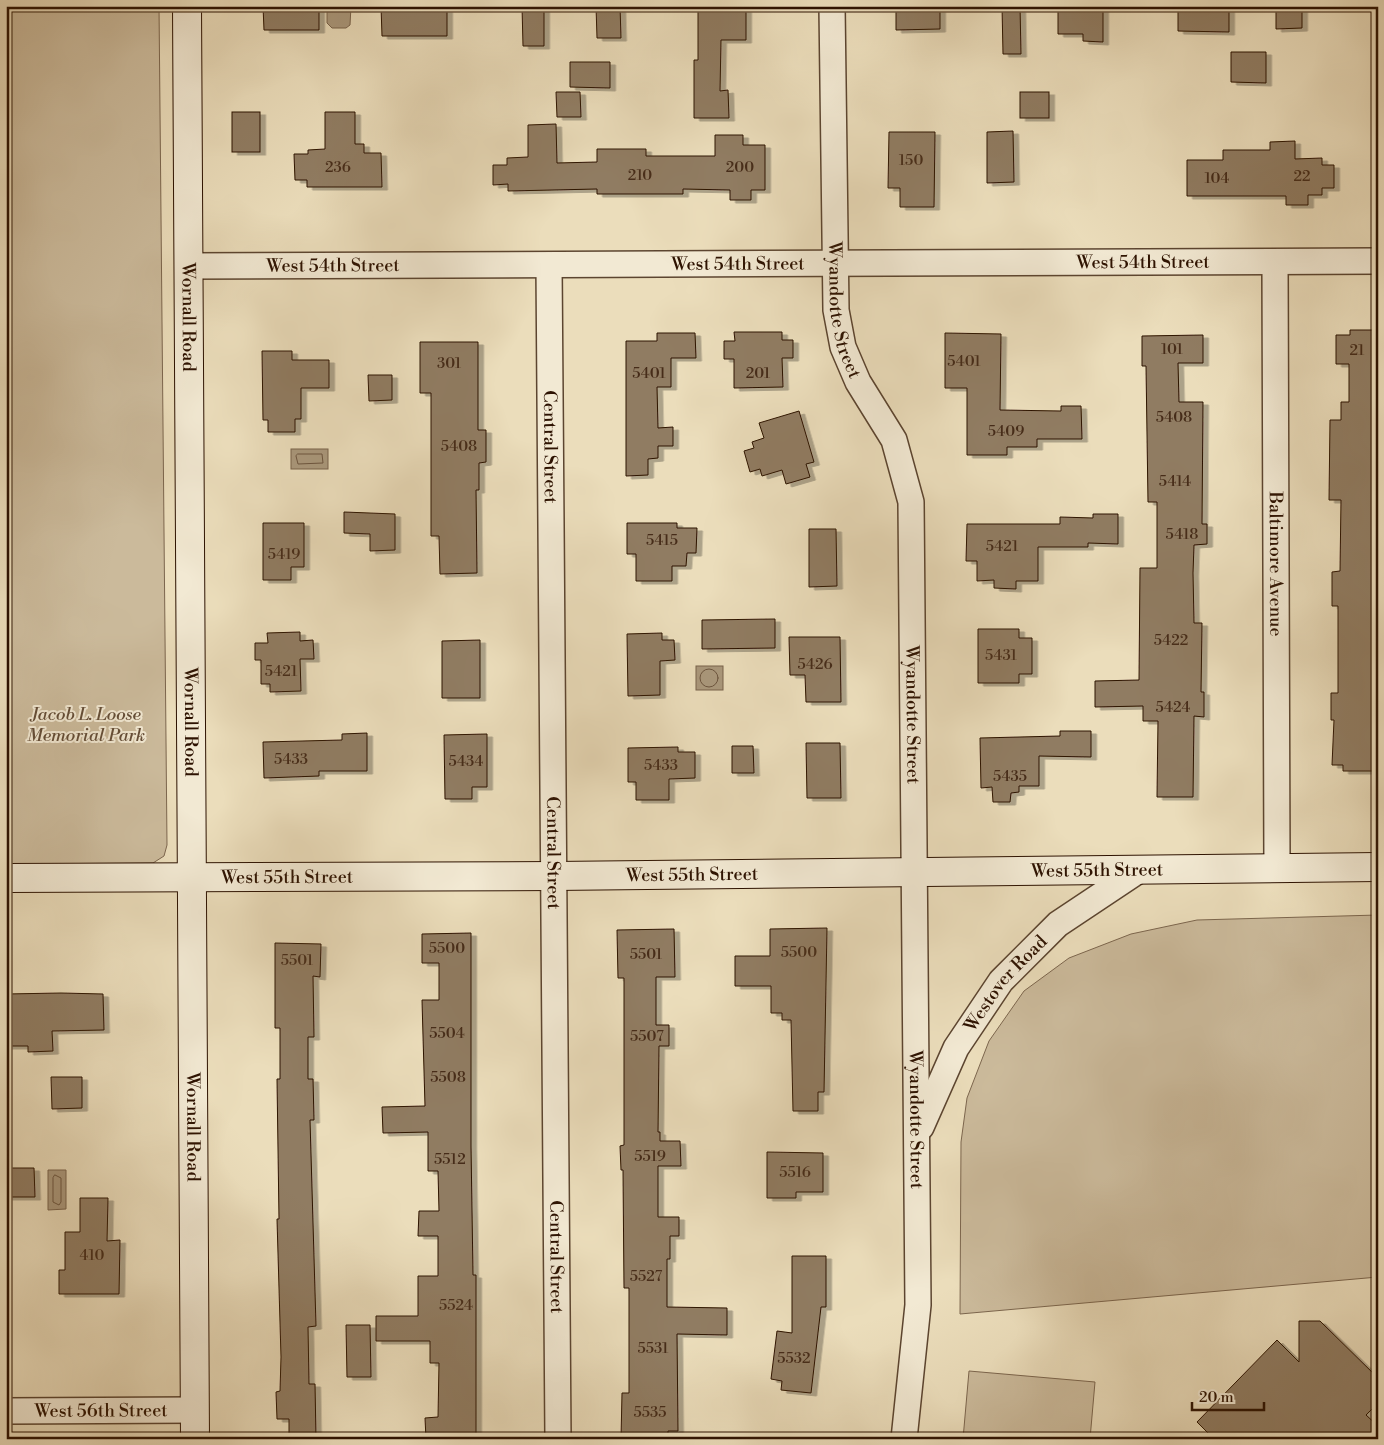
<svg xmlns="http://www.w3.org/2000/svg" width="1384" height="1445" viewBox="0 0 1384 1445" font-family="'Libre Bodoni',serif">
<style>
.green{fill:#cbba9b;stroke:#7c664e}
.water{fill:#aa987c;stroke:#78624b}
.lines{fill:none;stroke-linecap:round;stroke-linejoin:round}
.shore{stroke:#6c553e;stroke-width:1}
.building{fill:#907c62;stroke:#2d1201;filter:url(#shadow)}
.minor-casing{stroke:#5c4530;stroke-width:28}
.secondary-casing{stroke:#2d1201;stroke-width:30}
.minor{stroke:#f2e9d3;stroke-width:25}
.secondary{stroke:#f2e9d3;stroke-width:28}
.labels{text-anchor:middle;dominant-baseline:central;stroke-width:4;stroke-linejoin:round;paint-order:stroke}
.number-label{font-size:15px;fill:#462c19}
.street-label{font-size:18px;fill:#2d1201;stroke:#f2e9d3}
.park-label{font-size:18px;font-style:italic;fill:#644d37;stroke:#f2e9d3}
</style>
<defs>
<filter id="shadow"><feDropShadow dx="5.5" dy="3" stdDeviation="0" flood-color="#0004"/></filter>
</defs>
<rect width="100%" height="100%" fill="#ebddbb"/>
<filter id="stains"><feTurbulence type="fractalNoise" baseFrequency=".004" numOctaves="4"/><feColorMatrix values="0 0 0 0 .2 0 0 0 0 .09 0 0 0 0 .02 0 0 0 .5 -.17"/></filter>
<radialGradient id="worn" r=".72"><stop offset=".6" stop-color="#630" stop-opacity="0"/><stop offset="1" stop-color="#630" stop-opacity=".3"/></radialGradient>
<g class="green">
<polygon points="6,6 159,6 167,845 164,856 153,863 6,864"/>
<polygon points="1378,915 1378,1277 960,1314 961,1142 967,1098 989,1041 1024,991 1069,958 1131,934 1197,920"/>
<polygon points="969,1371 1095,1382 1090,1439 963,1439"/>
</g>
<g class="water">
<polygon points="327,6 351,6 350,25 346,28 332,28 327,23"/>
<rect x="291" y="449" width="37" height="20"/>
<rect x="696" y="666" width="27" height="24"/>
<polygon points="48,1170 66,1170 66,1209 48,1210"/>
</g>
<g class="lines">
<g class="shore">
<polygon points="298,454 322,454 323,463 298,464 296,456"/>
<circle cx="709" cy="678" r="9"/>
<polygon points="55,1175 61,1178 61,1202 59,1205 53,1202 53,1178"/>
</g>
</g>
<g class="building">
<polygon points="263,6 319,6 319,30 264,30"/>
<polygon points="381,6 447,6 447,36 382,36"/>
<polygon points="522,6 544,6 544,46 523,46"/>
<polygon points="596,6 620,6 621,38 597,38"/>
<polygon points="698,6 746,6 746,40 721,40 720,91 728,90 729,118 694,118 694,60 698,60"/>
<polygon points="896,6 940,6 940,29 896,30"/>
<polygon points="1002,6 1020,6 1021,54 1003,54"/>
<polygon points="1058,6 1103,6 1103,42 1083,41 1083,34 1058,34"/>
<polygon points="1178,6 1229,6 1229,32 1178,31"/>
<polygon points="1276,6 1302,6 1302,28 1276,29"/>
<polygon points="1231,52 1266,52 1266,83 1231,82"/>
<polygon points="570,62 610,62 610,88 570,87"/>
<polygon points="556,92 580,92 581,117 557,117"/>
<rect x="1020" y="92" width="29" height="26"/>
<rect x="232" y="112" width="28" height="40"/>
<polygon points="325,112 355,112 355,144 364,144 364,153 381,153 382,187 307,187 307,180 295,180 294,154 308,154 308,150 325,149"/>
<polygon points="556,124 557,163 597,162 597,149 646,149 646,156 715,156 715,135 743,135 743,145 765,145 765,190 751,190 751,200 730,200 730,190 683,189 683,194 597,194 597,189 508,191 508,184 493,185 493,165 507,165 507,158 528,157 528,125"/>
<polygon points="1013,131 1014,182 987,183 987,132"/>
<polygon points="889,132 935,132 934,207 900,207 900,188 888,188"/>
<polygon points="1295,141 1295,159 1322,158 1322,165 1334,165 1334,188 1322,188 1322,195 1308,195 1308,205 1286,205 1286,196 1187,196 1187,160 1223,160 1223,150 1270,150 1270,142"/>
<polygon points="1350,330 1378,330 1378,771 1343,771 1343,765 1332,765 1334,720 1331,720 1331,693 1338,693 1338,606 1332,606 1332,572 1340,571 1341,500 1329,500 1330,420 1341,420 1341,402 1349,402 1349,364 1336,364 1336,335 1350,335"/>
<polygon points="734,332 782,332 782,340 793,340 793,358 782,358 783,387 734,388 734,359 724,359 724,341 735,341"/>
<polygon points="657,333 695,333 696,358 671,358 671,387 657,387 658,428 673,427 673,446 658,446 658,458 648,459 648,475 626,476 626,341 657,341"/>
<polygon points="945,333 1001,334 1000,410 1061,411 1061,406 1081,406 1082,439 1037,439 1037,447 1007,447 1007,455 967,455 967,388 945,388"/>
<polygon points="1203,335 1203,363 1178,363 1179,402 1203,402 1202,524 1207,524 1207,544 1194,545 1193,573 1194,623 1202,623 1201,692 1204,692 1204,717 1194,716 1193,797 1157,797 1158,721 1143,721 1143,706 1095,707 1095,681 1139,680 1140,568 1157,568 1157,502 1148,502 1146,366 1142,366 1142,336"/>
<polygon points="420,342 478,342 478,430 486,430 486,462 479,463 479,490 476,490 477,573 440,574 439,536 431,536 431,393 420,393"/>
<polygon points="262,351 292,351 292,360 329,360 329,388 301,388 301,419 295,419 295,432 268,432 268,420 263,420"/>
<polygon points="368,375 392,375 392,400 369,401"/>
<polygon points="799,411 814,462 806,464 810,477 786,484 782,470 762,476 760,469 750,472 744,451 754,448 752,442 764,438 759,423"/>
<polygon points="344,512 395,514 395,550 370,551 370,534 344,533"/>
<polygon points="1093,514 1118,514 1118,544 1088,543 1088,547 1038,547 1038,581 1016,581 1016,589 994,588 994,580 977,581 977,561 966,561 967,524 1060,524 1060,517 1093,518"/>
<polygon points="263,523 304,523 304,567 291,567 291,580 263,580"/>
<polygon points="627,523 677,523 677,528 697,528 696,553 687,553 686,566 672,566 672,581 636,581 636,554 627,554"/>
<polygon points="809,529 836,529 837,586 809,587"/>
<polygon points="775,619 775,648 702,649 702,620"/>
<polygon points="978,629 1019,629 1019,638 1032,638 1032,674 1019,674 1019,683 978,683"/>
<polygon points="300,632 300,641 313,640 314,659 300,659 301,691 270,692 270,684 261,684 261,660 255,660 255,643 268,643 267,633"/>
<polygon points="662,633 662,640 674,640 675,660 660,661 660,695 628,696 627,634"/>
<polygon points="789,637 840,637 841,702 806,702 805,675 790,675"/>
<polygon points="480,640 480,698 442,698 442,641"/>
<polygon points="1060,731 1091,731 1091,757 1039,756 1039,786 1019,786 1019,792 1011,793 1010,802 993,802 992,787 981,788 980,738 1060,736"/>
<polygon points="367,733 367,771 319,771 319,776 264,778 263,742 342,740 342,734"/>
<polygon points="487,734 487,787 472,787 472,799 445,799 444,735"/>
<polygon points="806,743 840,743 841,798 807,798"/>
<polygon points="732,746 753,746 754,773 732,773"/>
<polygon points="678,747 678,752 695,752 695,778 669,779 669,800 636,800 636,782 628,782 628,748"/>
<polygon points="827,928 824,1092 818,1092 818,1111 793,1111 791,1020 782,1020 782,1013 771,1013 771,986 735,986 735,956 770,956 770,929"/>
<polygon points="674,929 675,977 656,977 656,1025 669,1025 669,1046 659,1046 658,1132 660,1132 660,1141 680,1141 681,1166 658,1166 658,1217 679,1217 679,1236 670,1236 670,1259 667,1259 667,1307 727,1308 727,1335 677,1334 678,1431 668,1431 668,1439 621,1439 622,1393 629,1393 629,1288 624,1288 623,1170 621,1170 620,1146 624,1145 624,978 618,978 617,930"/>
<polygon points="471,933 471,1146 473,1275 476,1275 476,1439 426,1439 425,1418 438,1417 439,1363 430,1363 430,1341 376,1341 376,1316 418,1316 418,1276 438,1276 438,1236 418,1236 419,1211 439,1211 438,1171 428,1171 428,1132 383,1133 382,1107 425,1106 422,1000 439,1000 439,963 422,963 422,934"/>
<polygon points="275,943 321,944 320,977 313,976 314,1037 308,1037 308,1079 313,1079 314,1120 310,1120 316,1326 308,1327 309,1384 315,1384 316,1439 289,1439 289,1419 277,1419 276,1392 280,1391 281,1357 277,1219 279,1219 277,1079 280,1079 280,1028 275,1028"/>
<polygon points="61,993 103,994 104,1030 52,1031 53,1051 28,1052 28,1046 6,1046 6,994"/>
<polygon points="51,1077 82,1077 82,1108 52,1109"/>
<polygon points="767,1152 823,1153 823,1192 796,1192 796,1198 767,1198"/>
<polygon points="6,1168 34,1168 35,1197 6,1197"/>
<polygon points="80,1198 108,1198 107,1241 120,1240 119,1294 59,1294 59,1270 65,1270 65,1232 80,1232"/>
<polygon points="792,1256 826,1256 826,1307 821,1307 811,1393 781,1390 782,1381 771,1379 777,1331 792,1333"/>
<polygon points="1299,1321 1320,1321 1378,1378 1378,1403 1366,1415 1378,1426 1378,1439 1214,1439 1197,1422 1277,1340 1299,1362"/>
<polygon points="346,1325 370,1325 371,1377 347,1377"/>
</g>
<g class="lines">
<g class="minor-casing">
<g id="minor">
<path id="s1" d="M832 6 836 310 843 347 858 382 894 440 911 502 918 1305 904 1439"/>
<path id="s2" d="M1275 262 1277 868"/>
<path id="s3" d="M549 265 558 1439"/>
<path id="s4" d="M188 266 1378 261"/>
<path id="s5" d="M921 1127 956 1048 1001 981 1058 924 1139 870"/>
<path id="s6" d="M6 1411 195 1410"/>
</g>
</g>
<g class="secondary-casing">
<g id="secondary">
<path id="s7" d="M187 6 195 1439"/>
<path id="s8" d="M6 878 554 876 1378 867"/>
</g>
</g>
<use href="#minor" class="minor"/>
<use href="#secondary" class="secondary"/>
</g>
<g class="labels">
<g class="number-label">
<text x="911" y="160">150</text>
<text x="338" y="167">236</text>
<text x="740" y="167">200</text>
<text x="640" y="175">210</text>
<text x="1302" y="176">22</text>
<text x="1217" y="178">104</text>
<text x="1172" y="349">101</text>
<text x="1357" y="350">21</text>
<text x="964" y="361">5401</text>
<text x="449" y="363">301</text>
<text x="649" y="373">5401</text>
<text x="758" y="373">201</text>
<text x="1174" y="417">5408</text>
<text x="1006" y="431">5409</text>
<text x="459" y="446">5408</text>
<text x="1175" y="481">5414</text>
<text x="1182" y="534">5418</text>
<text x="662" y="540">5415</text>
<text x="1002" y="546">5421</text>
<text x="284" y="554">5419</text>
<text x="1171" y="640">5422</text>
<text x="1001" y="655">5431</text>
<text x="815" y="664">5426</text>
<text x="281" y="671">5421</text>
<text x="1173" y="707">5424</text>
<text x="291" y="759">5433</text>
<text x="466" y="761">5434</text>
<text x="661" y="765">5433</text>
<text x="1010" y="776">5435</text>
<text x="447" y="948">5500</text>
<text x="799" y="952">5500</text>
<text x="646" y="954">5501</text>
<text x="297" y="960">5501</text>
<text x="447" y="1033">5504</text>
<text x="647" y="1036">5507</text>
<text x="448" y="1077">5508</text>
<text x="650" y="1156">5519</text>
<text x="450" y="1159">5512</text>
<text x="795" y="1172">5516</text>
<text x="92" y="1255">410</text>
<text x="646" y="1276">5527</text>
<text x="456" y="1305">5524</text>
<text x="653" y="1348">5531</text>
<text x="794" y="1358">5532</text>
<text x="650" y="1412">5535</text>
</g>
<g class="street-label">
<text stroke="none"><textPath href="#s4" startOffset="955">West 54th Street</textPath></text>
<text stroke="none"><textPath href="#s4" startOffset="550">West 54th Street</textPath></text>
<text stroke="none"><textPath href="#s4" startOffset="145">West 54th Street</textPath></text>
<text stroke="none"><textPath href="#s1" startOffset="305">Wyandotte Street</textPath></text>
<text stroke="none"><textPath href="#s7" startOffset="311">Wornall Road</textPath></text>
<text stroke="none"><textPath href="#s3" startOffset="182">Central Street</textPath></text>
<text stroke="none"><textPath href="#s2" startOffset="302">Baltimore Avenue</textPath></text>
<text stroke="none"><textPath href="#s1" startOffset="725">Wyandotte Street</textPath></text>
<text stroke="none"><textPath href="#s7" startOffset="716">Wornall Road</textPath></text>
<text stroke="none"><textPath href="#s3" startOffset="588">Central Street</textPath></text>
<text stroke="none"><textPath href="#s8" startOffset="1091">West 55th Street</textPath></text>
<text stroke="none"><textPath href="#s8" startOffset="686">West 55th Street</textPath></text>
<text stroke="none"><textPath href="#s8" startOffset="281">West 55th Street</textPath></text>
<text stroke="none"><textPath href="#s5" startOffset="168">Westover Road</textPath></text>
<text stroke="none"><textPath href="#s1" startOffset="1130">Wyandotte Street</textPath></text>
<text stroke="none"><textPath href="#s7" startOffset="1121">Wornall Road</textPath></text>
<text stroke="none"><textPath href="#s3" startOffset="992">Central Street</textPath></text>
<text stroke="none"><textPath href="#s6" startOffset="95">West 56th Street</textPath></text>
</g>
<g class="park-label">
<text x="86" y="714">Jacob L. Loose<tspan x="86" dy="21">Memorial Park</tspan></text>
</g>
</g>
<rect width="1384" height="1445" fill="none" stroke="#ebddbb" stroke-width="25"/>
<rect x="8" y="8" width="1369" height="1430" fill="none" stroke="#2d1201" stroke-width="2.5"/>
<rect x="12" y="12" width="1359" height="1420" fill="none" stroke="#2d1201"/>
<path d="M1192 1402v8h72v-8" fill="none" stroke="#2d1201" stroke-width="2.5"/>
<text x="1199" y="1402" font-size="15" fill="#2d1201" stroke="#f2e9d3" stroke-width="4" paint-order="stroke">20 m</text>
<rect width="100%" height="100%" filter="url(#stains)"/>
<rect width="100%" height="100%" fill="url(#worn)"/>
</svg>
